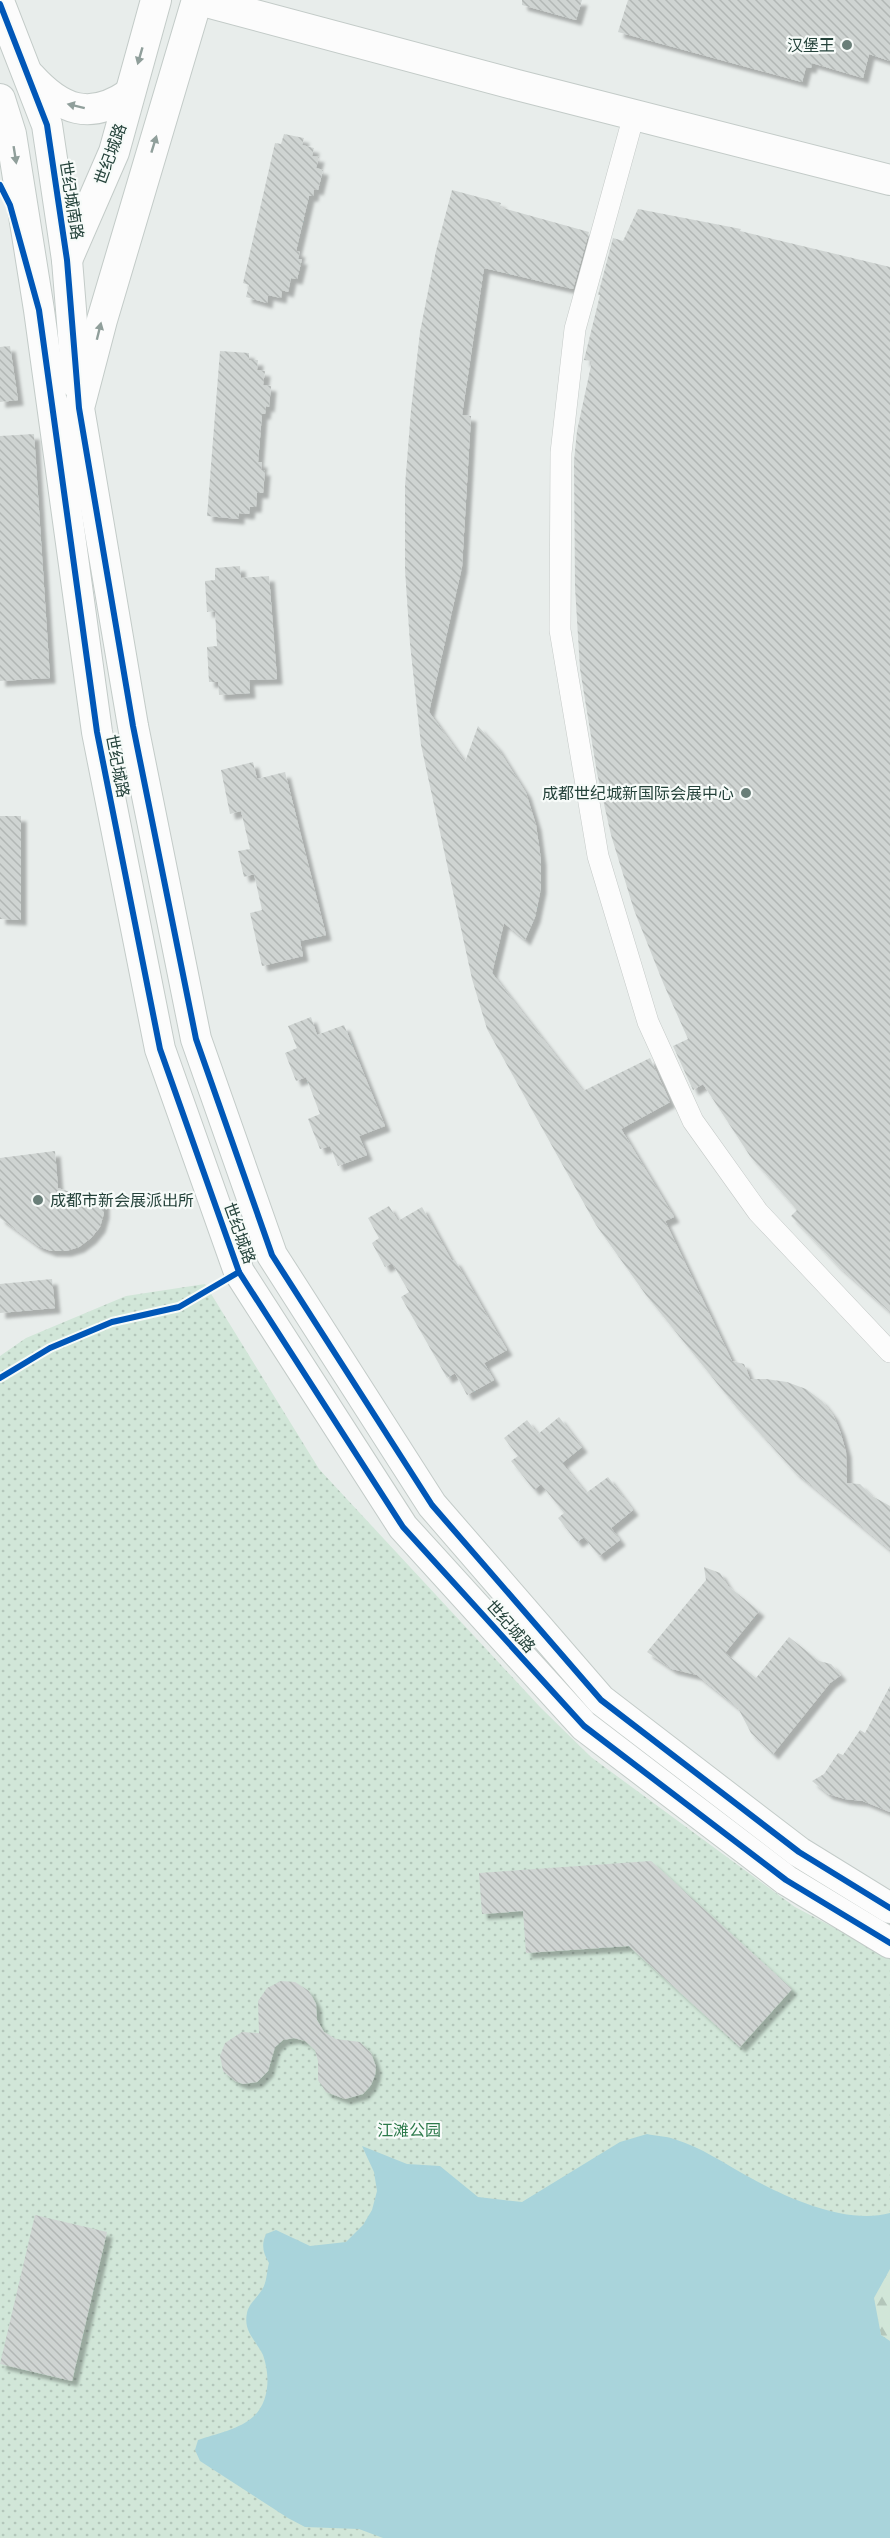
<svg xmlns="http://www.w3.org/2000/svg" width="890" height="2538" viewBox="0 0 890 2538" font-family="'Noto Sans','Noto Sans SC',sans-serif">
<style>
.grass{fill:url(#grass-dots)}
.forest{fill:url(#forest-firs)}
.water{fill:#a9d4db}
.building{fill:url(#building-back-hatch);filter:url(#shadow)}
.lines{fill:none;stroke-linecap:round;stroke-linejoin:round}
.street-casing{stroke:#c5cac8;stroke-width:22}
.secondary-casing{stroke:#c3cbc8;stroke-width:32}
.street{stroke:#fcfcfc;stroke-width:21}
.secondary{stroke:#fcfcfc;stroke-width:30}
.cycleway-casing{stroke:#f7fbf9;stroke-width:10}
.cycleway{stroke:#0057b8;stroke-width:6}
.oneway{fill:#909f9b}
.poi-dot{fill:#697e78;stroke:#f7fbf9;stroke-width:2}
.labels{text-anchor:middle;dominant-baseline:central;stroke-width:4.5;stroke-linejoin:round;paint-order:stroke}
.poi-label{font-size:16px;fill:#24423a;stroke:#f7fbf9;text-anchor:end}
.street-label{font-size:16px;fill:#24423a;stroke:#f7fbf9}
.park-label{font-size:16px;fill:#2d7a4b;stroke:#f7fbf9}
</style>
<defs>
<pattern id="grass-dots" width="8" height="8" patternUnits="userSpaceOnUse" patternTransform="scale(1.5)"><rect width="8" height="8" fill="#d1e6d8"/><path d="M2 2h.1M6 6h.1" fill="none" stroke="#b3c6ba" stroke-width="1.8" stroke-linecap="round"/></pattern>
<pattern id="forest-firs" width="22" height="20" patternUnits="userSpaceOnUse" patternTransform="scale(1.5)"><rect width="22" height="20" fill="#d1e6d8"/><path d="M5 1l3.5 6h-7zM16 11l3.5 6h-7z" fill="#b3c6ba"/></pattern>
<pattern id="building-back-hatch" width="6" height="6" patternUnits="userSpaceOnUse" patternTransform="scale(1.5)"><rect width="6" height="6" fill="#cfd4d2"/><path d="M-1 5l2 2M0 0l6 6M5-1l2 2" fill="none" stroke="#b2b7b5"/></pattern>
<filter id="shadow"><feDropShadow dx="5.5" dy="5.5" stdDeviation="1.5" flood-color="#0004"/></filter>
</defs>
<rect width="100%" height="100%" fill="#e8edeb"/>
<polygon class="grass" points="205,1284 319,1469 540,1707 591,1757 795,1907 890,1957 890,2538 0,2538 0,1356 26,1338 126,1296"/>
<polygon class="forest" points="890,2269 890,2341 881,2335 874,2298"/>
<path class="water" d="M647 2134C656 2136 666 2136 674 2139 701 2147 725 2164 749 2177 787 2198 847 2225 890 2213V2269L874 2298 881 2335 890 2341V2538H383L359 2529 305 2527 288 2518 200 2461 195 2450 198 2440C215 2434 241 2429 254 2416 270 2401 270 2374 263 2355 256 2340 243 2332 247 2313 249 2302 260 2296 264 2286 267 2279 267 2270 269 2263 263 2253 261 2245 266 2234L276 2230 310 2246 346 2242 363 2225 372 2210 377 2191 374 2172 362 2146 407 2164 440 2166 478 2197 522 2202 620 2142Z"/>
<g class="building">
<polygon points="522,0 582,0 576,20 522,5"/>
<polygon points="628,0 890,0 890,61 869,54 863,78 812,63 811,68 806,67 802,82 618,32"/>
<polygon points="284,134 304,138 302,145 314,148 312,156 319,157 316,168 323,170 318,190 314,189 313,196 309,196 296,251 300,252 298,259 302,259 297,279 291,278 288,292 282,290 281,298 268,295 267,303 246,297 249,285 243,283 275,143 281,144"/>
<polygon points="452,190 501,203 499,207 589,232 573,289 484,268 462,415 471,416 462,567 429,712 465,762 478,726 497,747 526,793 536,825 541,860 541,888 535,917 525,940 504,923 492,973 583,1091 650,1058 670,1102 621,1129 674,1217 665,1221 732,1361 744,1364 750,1379 766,1379 787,1382 806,1389 822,1401 833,1415 840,1431 846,1452 847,1483 860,1484 872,1496 890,1506 890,1550 795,1472 737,1408 646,1295 596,1225 487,1029 472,979 421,745 410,644 405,570 405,486 411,410 420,332 436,251"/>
<polygon points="638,209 741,229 740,231 890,267 890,1312 837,1265 791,1216 797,1210 750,1156 703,1084 693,1090 673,1046 688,1039 664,985 634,910 611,835 597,773 580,669 575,587 574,461 577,431 592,361 584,360 600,295 598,295 613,238 623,241"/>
<polygon points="10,346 18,400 0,402 0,347"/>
<polygon points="220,351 249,353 249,360 258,360 257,370 265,371 263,385 271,386 269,407 266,406 265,414 262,414 258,462 262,462 261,470 265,470 263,493 257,493 256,507 250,507 249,514 239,513 239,519 207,516"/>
<polygon points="34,434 50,678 0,681 0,436"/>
<polygon points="240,566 241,578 269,576 277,679 249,680 250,693 219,695 218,682 209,682 207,647 217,646 215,611 207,612 205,581 215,580 215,568"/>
<polygon points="253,762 257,779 285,772 326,935 300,941 303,956 262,966 250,913 262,910 254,874 244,877 238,851 250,849 241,811 230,814 221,770"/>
<polygon points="0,816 21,816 21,920 0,919"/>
<polygon points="311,1017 317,1035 344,1025 385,1126 359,1136 367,1155 338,1166 330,1146 320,1149 308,1119 320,1114 306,1077 296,1081 285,1053 297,1048 288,1026"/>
<polygon points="55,1151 58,1188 70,1192 78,1202 104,1199 104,1213 100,1227 91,1238 79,1247 66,1251 51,1251 38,1246 0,1218 0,1158"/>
<polygon points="389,1206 398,1221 422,1207 452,1261 455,1260 507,1350 484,1363 494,1380 467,1395 455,1373 447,1378 401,1297 409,1292 392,1263 385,1267 372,1243 379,1238 368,1218"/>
<polygon points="52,1279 55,1308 0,1313 0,1284"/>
<polygon points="559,1417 582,1447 562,1463 586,1493 608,1477 633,1510 611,1528 620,1540 599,1556 584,1537 577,1542 558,1518 564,1513 541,1484 534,1490 511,1461 518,1456 504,1438 527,1420 538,1434"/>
<polygon points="704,1567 720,1573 728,1586 759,1611 725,1653 756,1678 789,1637 819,1661 831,1664 841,1675 830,1683 773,1754 751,1733 738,1708 697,1675 672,1669 647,1652 706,1580"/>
<polygon points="890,1686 890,1812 863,1801 845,1799 828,1794 812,1781 824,1774 838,1753 843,1755 860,1730 865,1733"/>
<polygon points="651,1861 792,1989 740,2047 629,1946 526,1953 523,1911 482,1914 479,1873"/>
<polygon points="281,1981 295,1982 309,1991 316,2004 317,2020 324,2032 336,2039 360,2042 371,2053 376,2067 375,2075 371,2085 363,2094 345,2099 326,2092 318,2080 318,2061 315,2050 305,2041 294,2038 283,2040 275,2047 268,2071 257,2082 243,2084 235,2081 223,2071 220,2056 225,2043 242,2032 259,2033 258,2001 267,1988"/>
<polygon points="35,2215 107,2232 72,2381 0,2364"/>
</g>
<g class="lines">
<g class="street-casing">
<polyline id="street" points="634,115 575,329 561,453 560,630 598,856 648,1022 693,1121 758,1212 890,1352"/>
</g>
<g class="secondary-casing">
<g id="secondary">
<polyline points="197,0 102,320 79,408 133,726 196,1039 272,1255 432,1505 601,1700 799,1852 890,1908"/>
<polyline points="199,0 517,85 890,180"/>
<polyline points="0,4 47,125 67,260 77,384"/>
<path d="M31 77C61 110 90 121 129 94"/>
<polyline points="0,99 11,134 39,310 97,732 160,1049 239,1272 403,1527 584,1726 786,1880 890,1943"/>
<polyline points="67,260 114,152 156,0"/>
</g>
</g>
<use href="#street" class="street"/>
<use href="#secondary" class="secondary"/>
<g class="cycleway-casing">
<g id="cycleway">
<polyline points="0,4 47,125 67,260 79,408 133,726 196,1039 272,1255 432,1505 601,1700 799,1852 890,1908"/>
<polyline points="0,185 10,205 39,310 97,732 160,1049 239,1272 403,1527 584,1726 786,1880 890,1943"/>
<polyline points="0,1378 50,1348 112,1322 179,1307 239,1272"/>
</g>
</g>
<use href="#cycleway" class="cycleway"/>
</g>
<defs><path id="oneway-solid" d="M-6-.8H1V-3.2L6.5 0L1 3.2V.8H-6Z" transform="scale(1.5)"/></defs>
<g class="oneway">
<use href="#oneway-solid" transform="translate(140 56) rotate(106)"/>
<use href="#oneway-solid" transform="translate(76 106) rotate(-166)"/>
<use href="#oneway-solid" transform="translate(154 144) rotate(-73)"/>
<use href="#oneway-solid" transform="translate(15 155) rotate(81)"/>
<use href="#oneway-solid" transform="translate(99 331) rotate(-76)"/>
</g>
<g class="poi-dot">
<circle cx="847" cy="45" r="6"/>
<circle cx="746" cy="793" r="6"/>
<circle cx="38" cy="1200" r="6"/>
</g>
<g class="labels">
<g class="poi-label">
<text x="835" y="45">汉堡王</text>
<text x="734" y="793">成都世纪城新国际会展中心</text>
<text x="50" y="1200" text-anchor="start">成都市新会展派出所</text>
</g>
<g class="street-label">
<text transform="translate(110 154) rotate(-70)">世纪城路</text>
<text transform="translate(72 200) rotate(81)">世纪城南路</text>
<text transform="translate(118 766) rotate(79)">世纪城路</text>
<text transform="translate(240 1233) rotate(70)">世纪城路</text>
<text transform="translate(511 1626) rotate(48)">世纪城路</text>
</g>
<g class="park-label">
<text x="409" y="2130">江滩公园</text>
</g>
</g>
</svg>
